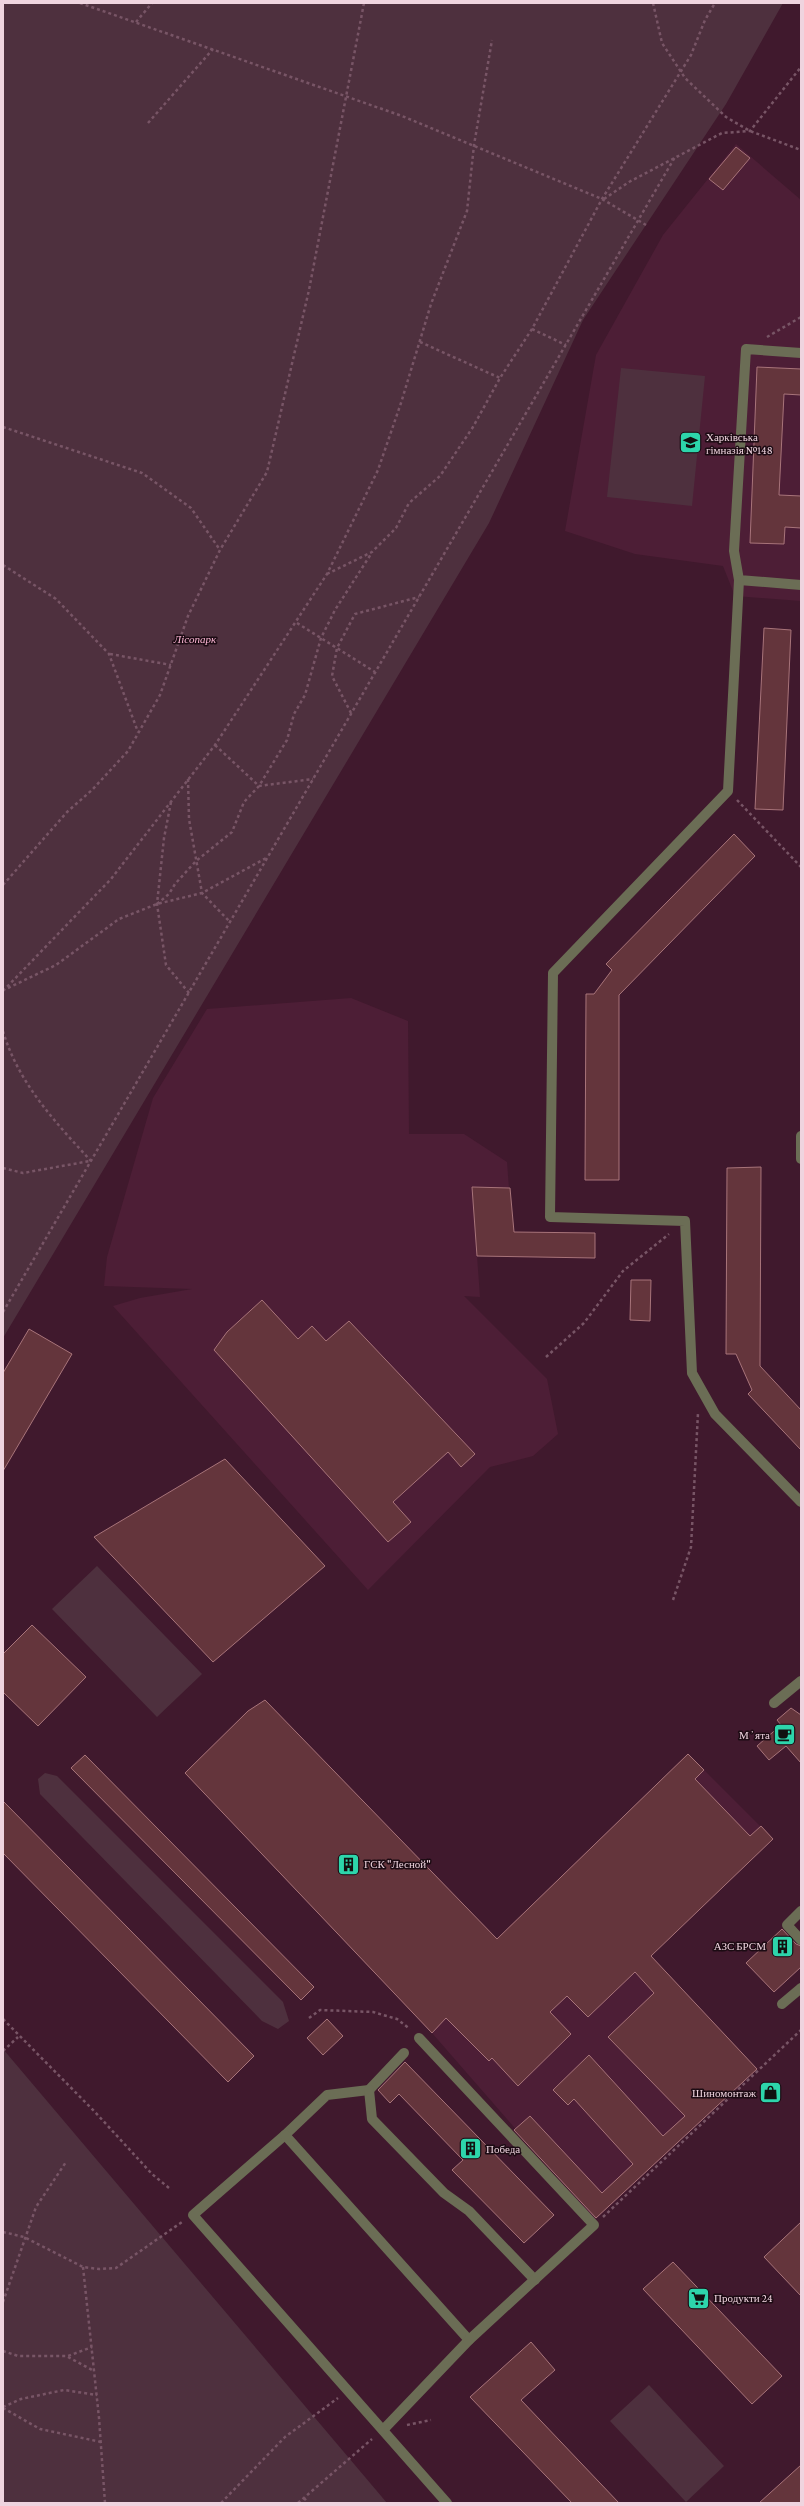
<svg xmlns="http://www.w3.org/2000/svg" width="804" height="2506" font-family="'Crimson Pro',serif">
<style>
.built{fill:#4d1e36}
.green{fill:#4e303e}
.building{fill:#64353c;stroke:#a8747a}
.lines{fill:none;stroke-linecap:round;stroke-linejoin:round}
.path{stroke:#785566;stroke-width:2.5;stroke-dasharray:3 3;stroke-linecap:butt}
.minor{stroke:#6b6d55;stroke-width:10}
.labels{text-anchor:middle;stroke-width:3;stroke-linejoin:round;paint-order:stroke}
.poi-label{font-size:11px;fill:#efd4df;stroke:#1c0b13;text-anchor:start}
.park-label{font-size:11px;font-style:italic;fill:#feb8d7;stroke:#1c0b13}
</style>
<rect width="100%" height="100%" fill="#40192d"/>
<!-- built -->
<g class="built">
<path d="M736 144 801 200V601L735 596 723 566 635 554 565 531 596 355 663 235Z"/>
<path d="M351 998 408 1021 409 1134H464L507 1162 509 1189 472 1187 480 1297 464 1296 547 1379 558 1434 533 1456 490 1467 368 1590 113 1306 140 1298 192 1289 104 1286 107 1257 153 1098 207 1009Z"/>
<path d="M265 1700 497 1939 688 1754 773 1839 650 1957 757 2069 595 2220 432 2033 185 1773 249 1710Z"/>
</g>
<!-- green -->
<g class="green">
<path d="M3 3H783L726 104 583 320 489 523 3 1338Z"/>
<path d="M621 368 705 376 692 506 607 497Z"/>
<path d="M97 1566 202 1674 157 1717 52 1609Z"/>
<path d="M45 1773 57 1776 283 2002 289 2021 278 2029 262 2021 40 1794 38 1779Z"/>
<path d="M3 2049 387 2503H3Z"/>
<path d="M649 2385 724 2466 686 2502 610 2421Z"/>
</g>
<!-- building -->
<g class="building">
<path d="M736 147 750 158 723 190 709 179Z"/>
<path d="M757 367 801 369V395L784 394 779 495 801 496V528L785 527 784 544 750 543Z"/>
<path d="M764 628 791 630 783 810 755 809Z"/>
<path d="M734 834 755 856 619 995V1180H585L586 994H594L612 970 606 964Z"/>
<path d="M761 1167 760 1366 801 1410V1450L748 1394 752 1390 736 1354H726L727 1168Z"/>
<path d="M472 1187 510 1188 514 1232 595 1233V1258L477 1256Z"/>
<path d="M631 1280H651L650 1321 630 1320Z"/>
<path d="M262 1300 298 1339 312 1326 326 1341 349 1321 475 1454 461 1467 448 1452 393 1502 411 1522 388 1542 214 1350 227 1332Z"/>
<path d="M29 1329 72 1354 3 1471V1373Z"/>
<path d="M225 1459 325 1566 213 1662 94 1537Z"/>
<path d="M32 1625 86 1677 38 1726 3 1692V1654Z"/>
<path d="M265 1700 497 1939 688 1754 704 1770 695 1779 750 1836 761 1826 773 1839 651 1956 757 2069 596 2218 514 2130 530 2116 602 2193 633 2164 574 2099 568 2105 553 2090 589 2055 663 2136 685 2116 608 2037 654 1993 635 1972 588 2017 567 1996 550 2012 571 2034 518 2086 492 2058 489 2061 446 2018 432 2033 185 1773 248 1711Z"/>
<path d="M791 1708 801 1715V1763L786 1746 769 1760 757 1746 781 1725 777 1720Z"/>
<path d="M85 1755 314 1987 301 2000 71 1768Z"/>
<path d="M3 1801 254 2056 228 2082 3 1853Z"/>
<path d="M782 1929 796 1944 801 1946V1967L774 1992 746 1963Z"/>
<path d="M327 2019 343 2036 323 2055 307 2038Z"/>
<path d="M405 2062 554 2215 524 2243 452 2170 463 2160 399 2094 390 2103 378 2090Z"/>
<path d="M801 2222V2296L764 2257Z"/>
<path d="M673 2262 782 2376 752 2404 643 2289Z"/>
<path d="M531 2342 555 2370 521 2400 619 2503H572L470 2397Z"/>
<path d="M801 2465V2503H759Z"/>
</g>
<g class="lines">
<!-- path -->
<g class="path">
<path d="M80 3 402 116 602 199 646 225"/>
<path d="M653 3 662 43 685 78 726 117 750 131 801 150"/>
<path d="M136 22 152 3"/>
<path d="M148 123 213 49"/>
<path d="M604 199 629 182 722 133 750 131 801 67"/>
<path d="M532 329 566 345"/>
<path d="M767 337 801 317"/>
<path d="M420 342 500 378"/>
<path d="M3 427 142 473 191 508 220 550"/>
<path d="M3 565 56 599 109 654 138 732"/>
<path d="M327 574 372 552 396 528 409 503 440 476 473 427 500 378 532 329 602 199 691 55 705 20 715 3"/>
<path d="M297 623 375 672"/>
<path d="M110 654 171 665"/>
<path d="M351 713 332 676 337 648 355 614 419 597"/>
<path d="M215 745 259 786 313 779"/>
<path d="M188 779 189 819 202 893 230 922"/>
<path d="M737 800 801 867"/>
<path d="M171 802 164 838 157 904 166 965 189 993"/>
<path d="M3 885 67 812 92 790 128 751 160 695 188 616 220 550 267 472 309 290 364 3"/>
<path d="M157 904 169 894 175 884 196 861 232 832 244 802 259 786 287 740 294 714 305 695 321 638 335 610 371 554"/>
<path d="M8 988 56 965 119 919 157 904 202 893 268 857"/>
<path d="M3 991 111 879 215 745 327 574 378 470 401 403 431 304 467 211 474 145 492 40"/>
<path d="M3 1031C18 1083 56 1123 91 1161"/>
<path d="M3 1168 23 1173 90 1161"/>
<path d="M3 1312 675 157"/>
<path d="M546 1357 584 1323 623 1271 669 1234"/>
<path d="M673 1600 691 1547 698 1413"/>
<path d="M309 2018 320 2010 373 2012 397 2019 410 2029"/>
<path d="M3 2019 95 2112 152 2174 169 2188"/>
<path d="M3 2051 18 2037"/>
<path d="M603 2217 801 2030"/>
<path d="M3 2232 24 2237 83 2267 99 2269 116 2268 182 2222"/>
<path d="M83 2267 99 2418 105 2503"/>
<path d="M3 2302 36 2207 66 2162"/>
<path d="M3 2351 18 2356H68L92 2347"/>
<path d="M68 2357 94 2371"/>
<path d="M3 2407 21 2399 64 2390 97 2395"/>
<path d="M3 2408 40 2429 101 2442"/>
<path d="M407 2425 431 2420"/>
<path d="M304 2498 308 2503"/>
<path d="M221 2503 285 2437 338 2398"/>
<path d="M298 2503 372 2439"/>
</g>
<!-- minor -->
<g class="minor">
<path d="M801 353 746 349 734 551 739 580 801 585"/>
<path d="M739 580 728 791 553 973 550 1217 685 1221 692 1373 715 1414 801 1502"/>
<path d="M801 1159V1136"/>
<path d="M774 1703 801 1681"/>
<path d="M801 1911 787 1925 801 1940"/>
<path d="M782 2004 801 1988"/>
<path d="M404 2053 369 2090 327 2095 285 2135 193 2215 447 2503"/>
<path d="M369 2090 372 2119 444 2193 469 2211 535 2280"/>
<path d="M285 2135 469 2340"/>
<path d="M383 2430 469 2340 594 2225 419 2038"/>
</g>
</g>
<!-- icons -->
<defs>
<symbol id="school-square" viewBox="-11 -11 22 22"><rect x="-9" y="-9" width="18" height="18" rx="4" fill="#2dd5ab" stroke="#1c0b13"/><path d="M0-5L7-2L0 1L-7-2ZM-4 1L0 2.5L4 1V4Q0 6-4 4Z" fill="#111"/></symbol>
<symbol id="cafe-square" viewBox="-11 -11 22 22"><rect x="-9" y="-9" width="18" height="18" rx="4" fill="#2dd5ab" stroke="#1c0b13"/><path d="M-5.5-4.5H6V0H3Q3 3.5 0 3.5H-2.5Q-5.5 3.5-5.5 0ZM3-3.2v2h1.7v-2ZM-6 4.5H4V6H-6Z" fill="#111"/></symbol>
<symbol id="building-square" viewBox="-11 -11 22 22"><rect x="-9" y="-9" width="18" height="18" rx="4" fill="#2dd5ab" stroke="#1c0b13"/><path d="M-4-6H4V6H1V3H-1V6H-4ZM-2.5-4.3h1.7v1.8h-1.7ZM.8-4.3h1.7v1.8H.8ZM-2.5-1h1.7V.8h-1.7ZM.8-1h1.7V.8H.8Z" fill="#111"/></symbol>
<symbol id="shop-square" viewBox="-11 -11 22 22"><rect x="-9" y="-9" width="18" height="18" rx="4" fill="#2dd5ab" stroke="#1c0b13"/><path d="M-5-2.5h2.3a2.7 3.5 0 0 1 5.4 0H5L5.5 6h-11ZM-1.5-2.5h3a1.5 2.3 0 0 0-3 0Z" fill="#111"/></symbol>
<symbol id="supermarket-square" viewBox="-11 -11 22 22"><rect x="-9" y="-9" width="18" height="18" rx="4" fill="#2dd5ab" stroke="#1c0b13"/><path d="M-6-5.5h2.5l.6 2H6L4.5 2H-2.5L-4.4-4H-6ZM-1.5 3.2a1.3 1.3 0 1 0 .1 0ZM3 3.2a1.3 1.3 0 1 0 .1 0Z" fill="#111"/></symbol>
</defs>
<g fill-rule="evenodd">
<use href="#school-square" x="678" y="430" width="25" height="25"/>
<use href="#cafe-square" x="772" y="1722" width="25" height="25"/>
<use href="#building-square" x="336" y="1852" width="25" height="25"/>
<use href="#building-square" x="770" y="1934" width="25" height="25"/>
<use href="#shop-square" x="758" y="2080" width="25" height="25"/>
<use href="#building-square" x="458" y="2136" width="25" height="25"/>
<use href="#supermarket-square" x="686" y="2286" width="25" height="25"/>
</g>
<g class="labels">
<!-- poi labels -->
<g class="poi-label">
<text x="706" y="441">Харківська<tspan x="706" dy="13">гімназія №148</tspan></text>
<text x="770" y="1739" text-anchor="end">Мʼята</text>
<text x="364" y="1868">ГСК "Лесной"</text>
<text x="766" y="1950" text-anchor="end">АЗС БРСМ</text>
<text x="756" y="2097" text-anchor="end">Шиномонтаж</text>
<text x="486" y="2153">Победа</text>
<text x="714" y="2302">Продукти 24</text>
</g>
<!-- park labels -->
<g class="park-label">
<text x="195" y="643">Лісопарк</text>
</g>
</g>
<!-- border -->
<rect width="804" height="2506" fill="none" stroke="#efd4df" stroke-width="8"/>
</svg>
